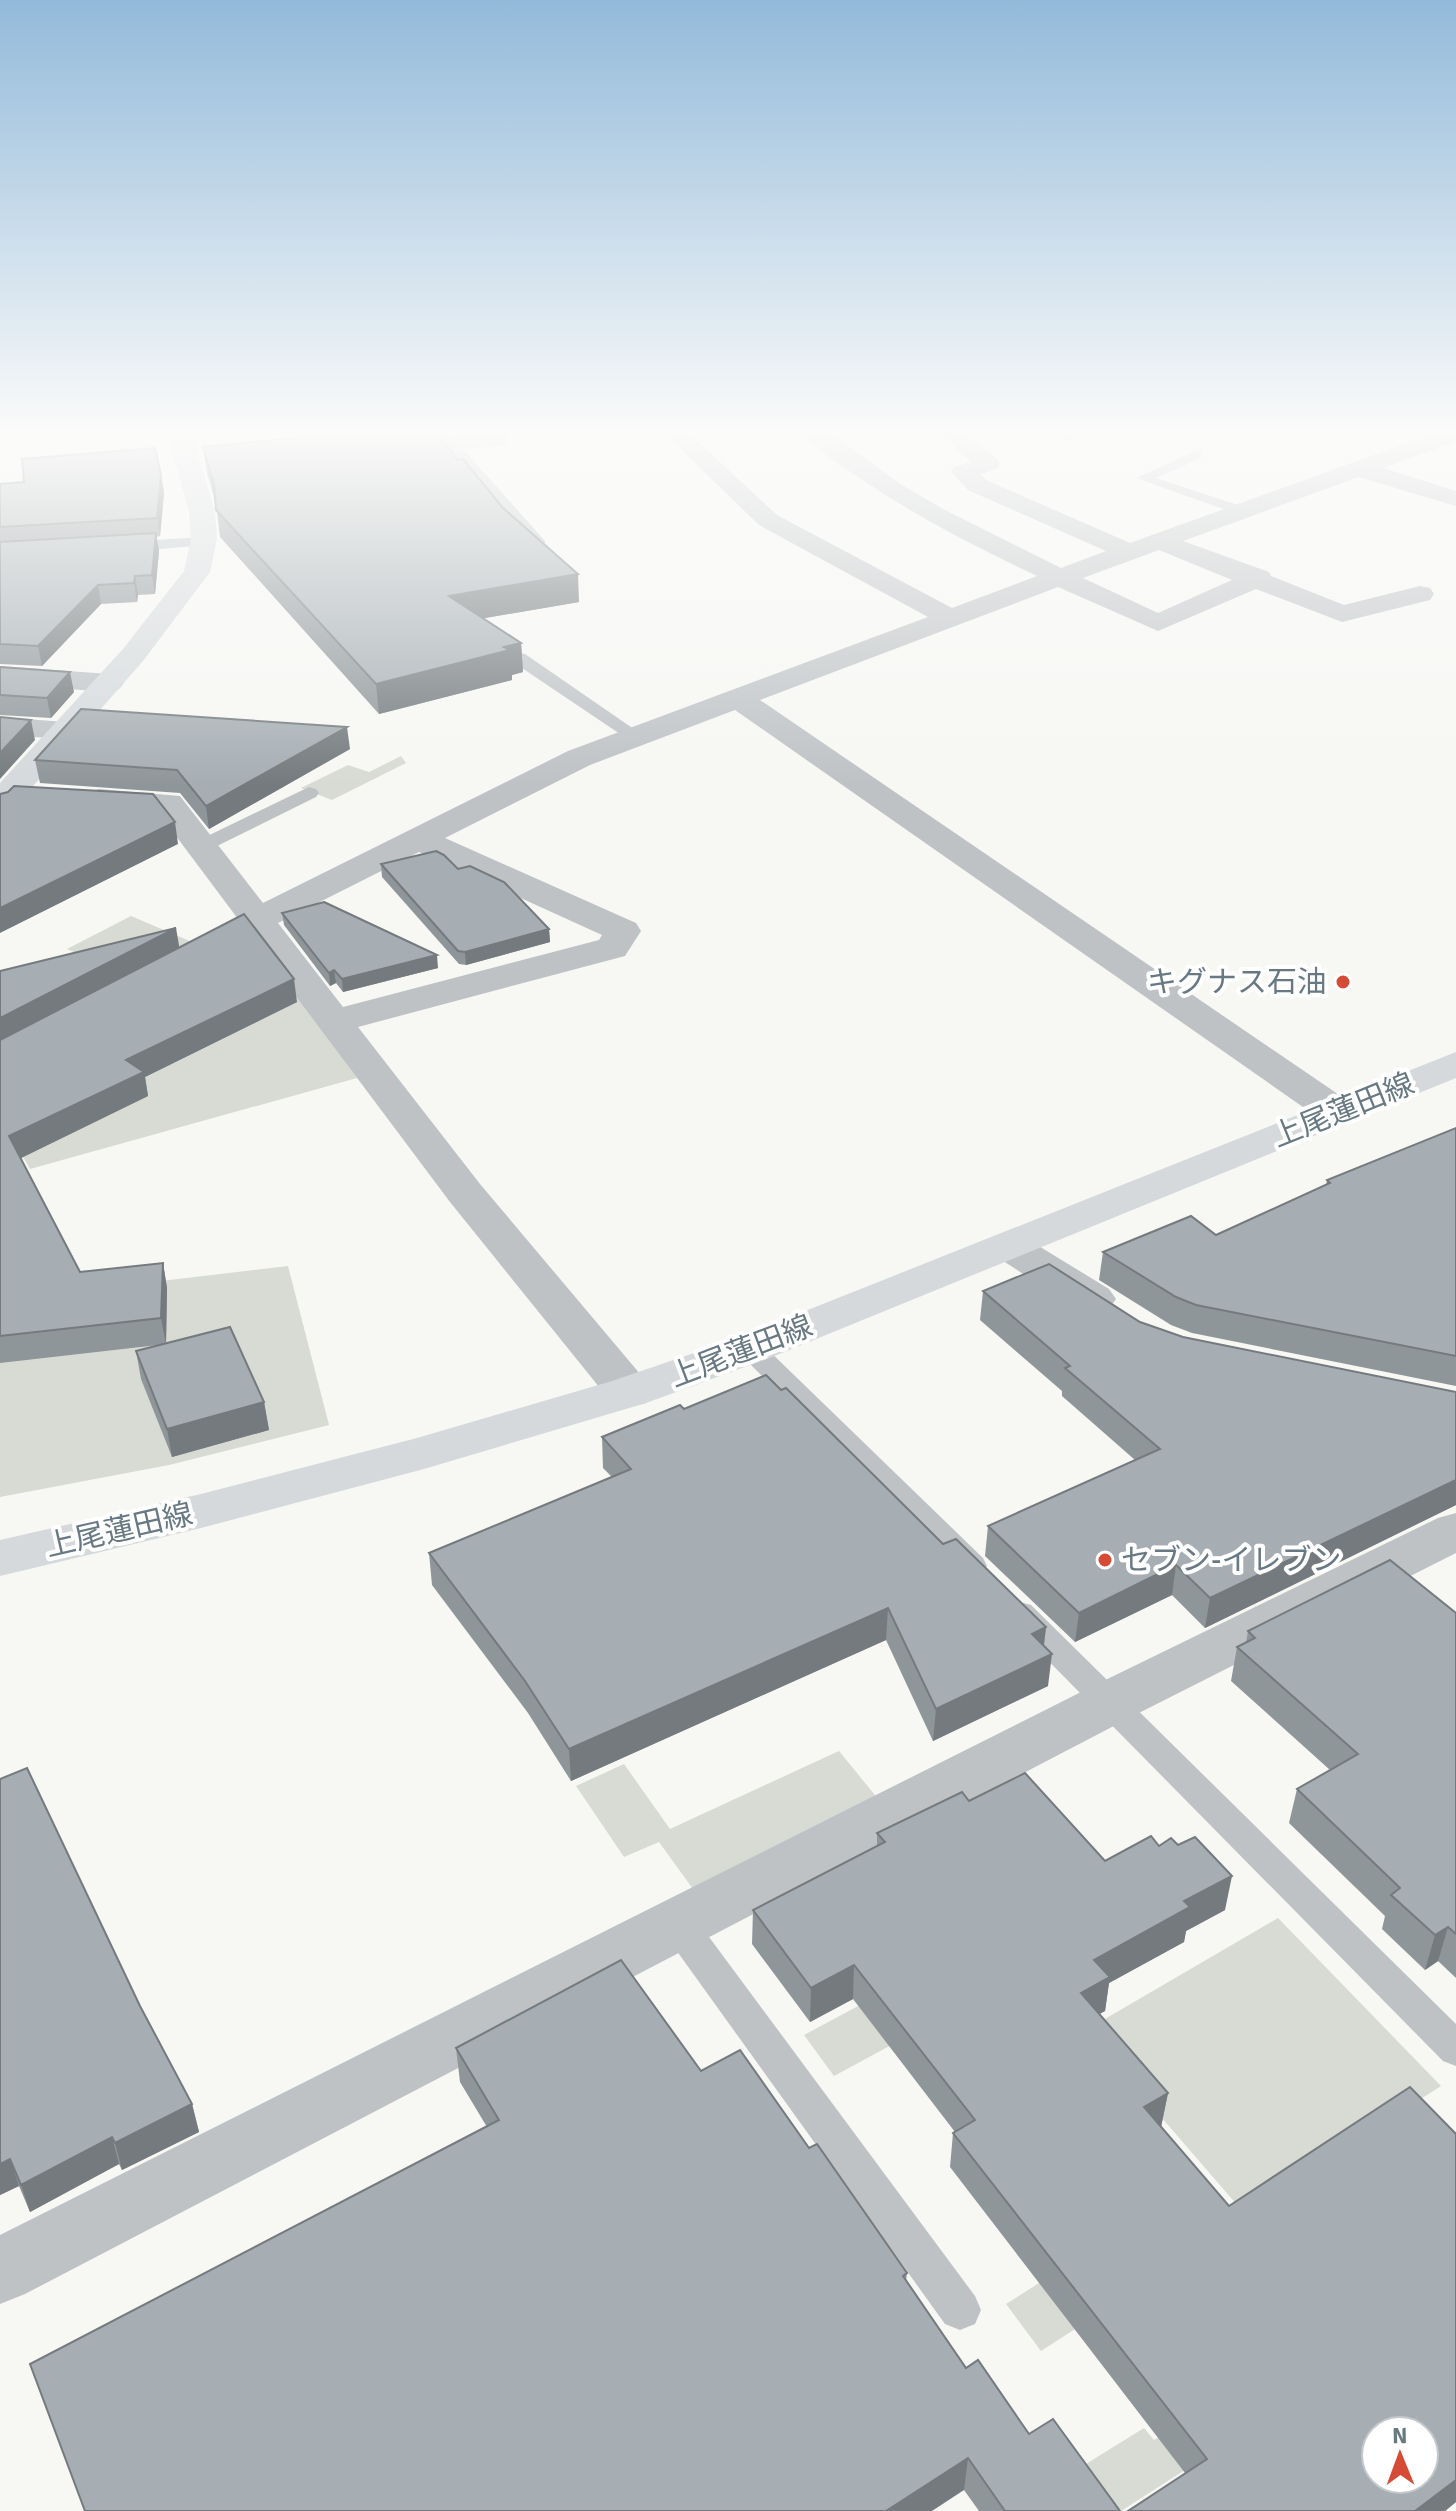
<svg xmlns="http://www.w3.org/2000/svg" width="1456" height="2511" font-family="Signika,'Noto Sans JP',sans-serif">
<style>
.green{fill:#d7dbd4}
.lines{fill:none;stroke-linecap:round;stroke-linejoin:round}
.lane{fill:#bec2c5;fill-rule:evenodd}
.street{fill:#bec2c5;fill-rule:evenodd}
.secondary{fill:#d5d9dc;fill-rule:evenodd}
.wall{fill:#8f969a}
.shaded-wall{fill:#747a7d}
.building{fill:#a6aeb3;stroke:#747a7d;stroke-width:2;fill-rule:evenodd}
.poi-dot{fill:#d54b36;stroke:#fff;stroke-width:3}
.labels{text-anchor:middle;stroke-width:8;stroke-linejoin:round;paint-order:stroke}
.poi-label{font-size:30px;fill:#687983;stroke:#fff;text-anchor:end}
.street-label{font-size:30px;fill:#687983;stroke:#fff}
</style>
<rect width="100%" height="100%" fill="#f7f7f4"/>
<!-- green -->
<g class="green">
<path d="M401 756 406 763 332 800 301 788 348 765 369 772Z"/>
<path d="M131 916 192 942 129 976 67 949Z"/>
<path d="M258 938 357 1078 30 1169 1 1118Z"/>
<path d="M288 1266 329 1425 169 1465 0 1497V1300Z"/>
<path d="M839 1751 879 1800 693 1889 659 1842 624 1857 576 1786 624 1764 670 1829Z"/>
<path d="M1278 1918 1441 2086 1244 2213 1086 2030Z"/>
<path d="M961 1951 993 1990 834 2076 804 2035Z"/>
<path d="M1187 2189 1241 2222 1041 2351 1006 2304Z"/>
<path d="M1352 2363 1121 2511H1112L1081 2467 1144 2428 1154 2440 1249 2380Z"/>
</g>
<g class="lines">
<!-- lane -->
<g class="lane">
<path d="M1058 434H1086L1068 441Z"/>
<path d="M451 440 456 441 545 541V547H535L446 447 444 444Z"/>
<path d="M1196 451 1201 452V458L1156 478 1247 508V514H1237L1136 478Z"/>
<path d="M203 537 208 539V545L123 552 115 547 123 542Z"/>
<path d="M519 653 525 654 644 736 635 741 629 740 513 662 510 658 513 654Z"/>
<path d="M309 787 316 789 319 793 316 797 209 850H195L192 846 195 842Z"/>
<path d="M751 1340 761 1343 983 1558 987 1566 983 1574 972 1577 961 1574 741 1355 737 1349 741 1343Z"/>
<path d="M1020 1602 1031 1605 1456 2024V2066L1443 2061 1009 1621 1004 1613 1009 1605Z"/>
<path d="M679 1910 692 1914 975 2296 981 2310 975 2324 960 2330 945 2324 666 1936 661 1925 666 1914Z"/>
</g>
<!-- street -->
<g class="street">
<path d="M412 434H435L438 438 506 434 509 439 505 444 497 446 431 453 423 451Z"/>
<path d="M665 434H690L777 515 952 608 1037 576C975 547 914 515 858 477 840 465 817 451 805 434H831L902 485 945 510 1061 568 1106 551 968 490 951 472 954 467 971 462 941 434H967L997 459 1000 464 997 469 980 474 986 480 1130 543 1432 434H1453L1456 438 1452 443 1383 468 1456 491V506L1359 477 1183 541 1269 572 1271 576 1344 605 1420 586 1430 588 1434 594 1430 600 1342 622 1256 589 1158 631 1058 587 760 700 1351 1103 1357 1112 1351 1121 1337 1124 1323 1121 735 710 590 765 445 838 636 923 641 931 625 956 358 1027 480 1184 646 1381 653 1392 646 1403 629 1407 612 1403 450 1202 158 812 88 806 83 799 88 792 99 789 180 796 263 903 568 751 928 617 759 525ZM1159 550 1232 580 1158 613 1083 578ZM419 852 602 935 599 940 343 1007 278 923Z"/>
<path d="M0 666 109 674 119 677 124 683 119 689 109 692 0 684Z"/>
<path d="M0 717 78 723 82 730 78 737 67 739 0 735Z"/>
<path d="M1009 1233 1024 1237 1109 1289 1116 1299 1109 1309 1093 1313 1077 1309 994 1255 987 1246 994 1237Z"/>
<path d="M1456 1513V1553L1131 1717 25 2294 0 2304V2235L1091 1687 1438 1518Z"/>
</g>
<!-- secondary -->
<g class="secondary">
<path d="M168 434H192L215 512 217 539 210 572 143 661 12 810 0 813V783L123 649 184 571 191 539 189 512Z"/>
<path d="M1456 1052V1078L767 1359 646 1403 424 1469 201 1528 0 1576V1540L201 1494 417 1438 612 1381 735 1339Z"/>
</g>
</g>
<!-- wall -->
<g class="wall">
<path d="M203 447 579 602 484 618 521 643 523 672 512 675V680L379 714 220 537 216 504 207 473Z"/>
<path d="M161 475 164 493 160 536 156 537 159 551 155 594 138 595 137 602 101 604 42 666 0 664V484Z"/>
<path d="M0 667 74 692 51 718 0 715Z"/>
<path d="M350 749 209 829 180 793 40 783 35 760Z"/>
<path d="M381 864 458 869 549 929 550 942 466 965 459 964 382 877Z"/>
<path d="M282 913 438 968 343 992 336 983 330 986 284 925Z"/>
<path d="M180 947 297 1002 145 1077 148 1096 21 1158 80 1272 163 1263 167 1288 166 1343 264 1402 269 1430 172 1457 141 1379 136 1351 158 1345 0 1363V971Z"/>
<path d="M1456 1128V1386L1192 1333 1171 1325 1099 1280 1103 1252 1216 1235 1326 1185 1327 1180Z"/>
<path d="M983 1291 1140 1322 1183 1337 1456 1392V1505L1205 1628 1172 1595 1075 1642 985 1556 988 1526 1135 1460 1062 1396V1391L980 1320Z"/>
<path d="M684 1409 943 1544 1046 1627 1044 1646 1048 1686 933 1741 886 1640 571 1781 528 1713 432 1585 429 1553 612 1477 603 1468 602 1437Z"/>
<path d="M1456 1613V1978L1438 1961 1425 1970 1382 1929 1385 1916 1289 1823 1297 1789 1330 1770 1231 1681 1237 1647 1246 1643 1248 1631Z"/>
<path d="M0 1779 140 2006 192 2104 199 2132 122 2170 119 2164 30 2212 19 2186 0 2195Z"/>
<path d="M969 1801 1105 1861 1159 1846 1225 1910 1186 1931 1184 1942 1109 1983 1105 2011 1099 2014 1168 2093 1161 2127 1229 2206 1456 2134V2502L1445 2511 1185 2473 950 2167 953 2133 955 2132 853 1999 810 2022 752 1944 753 1910 877 1847V1833Z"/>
<path d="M456 2048 701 2071 809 2148 907 2273 906 2281 966 2368 1029 2434 1120 2511H979L964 2490 487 2127 460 2082Z"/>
</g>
<!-- shaded-wall -->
<g class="shaded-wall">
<path d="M161 475 164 493 160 536 157 518Z"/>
<path d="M156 533 159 551 155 594 152 575Z"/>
<path d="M578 574 579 602 451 624 449 596Z"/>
<path d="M135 576 138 595 137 602 134 583Z"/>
<path d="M98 585 101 604 42 666 38 646Z"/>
<path d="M521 643 523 672 512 675V680L379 714 376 684Z"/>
<path d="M70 672 74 692 51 718 47 698Z"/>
<path d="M31 720 35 740 0 779V753Z"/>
<path d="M347 727 350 749 209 829 206 806Z"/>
<path d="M175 822 178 844 0 933V908Z"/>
<path d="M176 928 180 951 0 1045V1018Z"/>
<path d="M549 929 550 942 466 965 465 952Z"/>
<path d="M437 955 438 968 343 992 342 979Z"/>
<path d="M334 970 336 983 330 986 329 973Z"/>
<path d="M294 979 297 1002 145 1077 148 1096 15 1161 9 1136 126 1060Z"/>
<path d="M163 1263 167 1288 166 1344 161 1318Z"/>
<path d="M264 1402 269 1430 172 1457 167 1429Z"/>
<path d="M1456 1480V1505L1205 1628 1210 1598Z"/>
<path d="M1176 1565 1172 1595 1075 1642 1079 1613Z"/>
<path d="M888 1608 886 1640 571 1781 569 1749Z"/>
<path d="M1046 1627 1042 1659 1052 1654 1048 1686 933 1741 936 1709 1032 1634Z"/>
<path d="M1232 1876 1225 1910 1186 1931 1184 1942 1109 1983 1105 2011 1076 2027 1081 1993 1094 1960 1184 1901Z"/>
<path d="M1448 1927 1438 1961 1425 1970 1435 1935Z"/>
<path d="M854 1965 853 1999 810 2022 811 1988Z"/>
<path d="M1168 2093 1161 2127 1144 2107Z"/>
<path d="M192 2104 199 2132 122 2170 115 2143Z"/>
<path d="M112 2137 119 2164 30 2212 21 2185Z"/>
<path d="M10 2159 19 2186 0 2195V2164Z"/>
<path d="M968 2458 964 2490 932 2511H886Z"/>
<path d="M1456 2480V2502L1445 2511H1415Z"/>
</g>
<!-- building -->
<g class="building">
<path d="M337 434H437L458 460 463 459 503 508 578 574 449 596 521 643 504 647 510 650 376 684 216 510 214 485 203 447Z"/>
<path d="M155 448 161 475 157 518 0 527V484L24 482 22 459Z"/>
<path d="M156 533 152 575 135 576 134 583 98 585 38 646 0 644V542Z"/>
<path d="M0 667 70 672 47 698 0 695Z"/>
<path d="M81 709 347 727 206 806 177 770 35 760Z"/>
<path d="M0 717 31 720 0 753Z"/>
<path d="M14 786 153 794 175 822 0 908V794L8 792Z"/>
<path d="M436 851 444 855 458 869 470 866 504 882 549 929 465 952 458 951 381 864Z"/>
<path d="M324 902 437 955 342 979 334 970 329 973 282 913Z"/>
<path d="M244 914 294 979 126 1060 144 1072 9 1136 80 1272 163 1263 161 1318 0 1336V1040Z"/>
<path d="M176 928 0 1018V971Z"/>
<path d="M1456 1128V1356L1196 1305 1176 1297 1103 1252 1191 1216 1216 1235 1330 1183 1327 1180Z"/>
<path d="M1049 1264 1140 1322 1183 1337 1456 1392V1480L1210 1598 1176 1565 1079 1613 988 1526 1160 1449 1065 1368 1070 1366 983 1291Z"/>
<path d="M230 1327 264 1402 167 1429 136 1351Z"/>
<path d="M766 1375 781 1390 786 1388 943 1544 956 1539 1046 1627 1032 1634 1052 1654 936 1709 888 1608 569 1749 525 1681 429 1553 631 1469 602 1437 680 1405 684 1409Z"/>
<path d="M1390 1560 1456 1613V1934L1448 1927 1435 1935 1391 1895 1400 1888 1297 1789 1358 1754 1237 1647 1255 1638 1248 1631Z"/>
<path d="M27 1768 140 2006 192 2104 115 2143 112 2137 21 2185 10 2159 0 2164V1779Z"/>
<path d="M1025 1773 1105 1861 1151 1836 1159 1846 1171 1838 1178 1845 1195 1837 1232 1876 1184 1901 1190 1907 1094 1960 1110 1977 1081 1993 1168 2093 1144 2107 1229 2206 1410 2087 1456 2134V2480L1415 2511H1128L1207 2459 953 2133 975 2120 854 1965 811 1988 753 1910 885 1842 877 1833 962 1792 969 1801ZM1376 2431H1424V2479H1376Z"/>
<path d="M621 1960 701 2071 740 2050 809 2148 817 2144 907 2273 903 2276 966 2368 978 2360 1029 2434 1053 2419 1120 2511H1005L968 2458 886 2511H85L30 2364 499 2120 456 2048Z"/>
</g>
<!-- sky -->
<linearGradient id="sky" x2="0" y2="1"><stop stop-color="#93bada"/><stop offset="0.55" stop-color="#fbfbfa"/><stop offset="1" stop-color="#fbfbfa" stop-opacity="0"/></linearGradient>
<rect width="1456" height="786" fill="url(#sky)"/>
<!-- markers -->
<g class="poi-dot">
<circle cx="1343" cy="982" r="8"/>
<circle cx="1105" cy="1560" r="8"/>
</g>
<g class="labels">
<!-- poi labels -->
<g class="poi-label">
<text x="1327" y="992">キグナス石油</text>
<text x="1121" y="1570" text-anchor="start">セブン-イレブン</text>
</g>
<!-- street labels -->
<g class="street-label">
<text transform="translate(1343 1110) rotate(-22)" y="10">上尾蓮田線</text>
<text transform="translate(741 1351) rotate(-21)" y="10">上尾蓮田線</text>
<text transform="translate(119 1530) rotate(-13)" y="10">上尾蓮田線</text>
</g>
</g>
<!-- north arrow -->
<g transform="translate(1400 2455) rotate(359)"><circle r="38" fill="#ffffff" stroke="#c3c9cd" stroke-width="2"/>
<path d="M0-6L14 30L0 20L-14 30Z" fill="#d54b36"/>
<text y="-12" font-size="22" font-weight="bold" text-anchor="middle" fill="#687983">N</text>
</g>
</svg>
